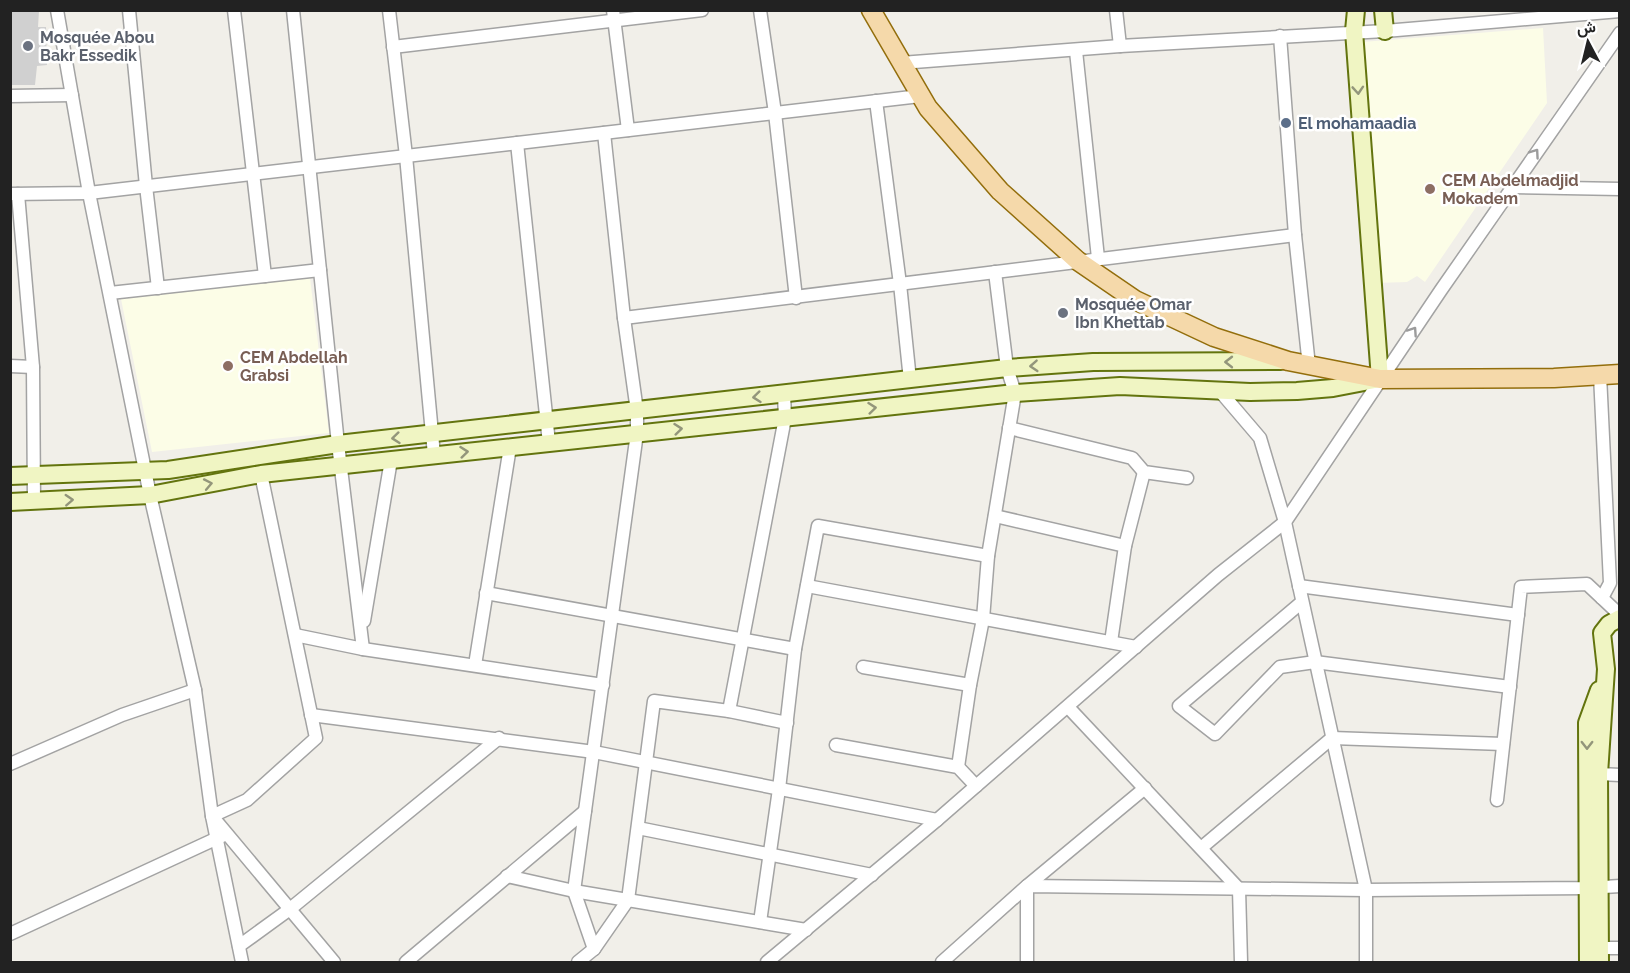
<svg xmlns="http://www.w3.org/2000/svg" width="1630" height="973" font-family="Raleway,Vazirmatn,sans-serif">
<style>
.education{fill:#fcfde7}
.religious{fill:#d0d0d0}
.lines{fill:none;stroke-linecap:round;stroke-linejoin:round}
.street-casing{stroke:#a3a3a3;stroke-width:15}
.secondary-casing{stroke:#63740e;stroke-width:20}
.primary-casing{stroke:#936e0c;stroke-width:21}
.street{stroke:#fff;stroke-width:12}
.secondary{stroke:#f0f5c3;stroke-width:16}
.primary{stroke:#f5d9aa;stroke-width:18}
.oneway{stroke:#93967b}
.oneway2{stroke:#9c9c9c}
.worship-dot{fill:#6b7280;stroke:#fff;stroke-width:2}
.service-dot{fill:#5c6f8a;stroke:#fff;stroke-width:2}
.education-dot{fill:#8d6e63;stroke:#fff;stroke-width:2}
.labels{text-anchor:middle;stroke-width:5;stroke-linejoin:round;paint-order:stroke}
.worship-label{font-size:16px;font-weight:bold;fill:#5b616d;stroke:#fff;text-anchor:start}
.service-label{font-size:16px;font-weight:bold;fill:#4e5e75;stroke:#fff;text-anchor:start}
.education-label{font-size:16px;font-weight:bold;fill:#785e54;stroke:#fff;text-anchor:start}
</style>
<rect width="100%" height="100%" fill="#f1efe9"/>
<!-- education -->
<g class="education">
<path d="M1543 28 1547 103 1425 282 1417 276 1407 282 1376 283 1362 42Z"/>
<path d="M310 278 329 433 152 452 121 299Z"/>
</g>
<!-- religious -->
<path class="religious" d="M39 11 38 27H46L47 65 37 66 35 85H11V12Z"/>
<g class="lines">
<defs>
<g id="street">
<path d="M57 10 89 193 150 495 195 690 212 816 242 962"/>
<path d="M129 10 146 186 158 288"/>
<path d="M234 10 265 276"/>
<path d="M293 10 338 444 363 649"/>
<path d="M389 10 406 156 434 455"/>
<path d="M613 10 628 130"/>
<path d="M760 10 775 113 796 298"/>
<path d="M1116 10 1120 46"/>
<path d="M1280 36 1295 235 1309 366"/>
<path d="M393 47 702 10"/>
<path d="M1076 51 1098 258"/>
<path d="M901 63 1120 46 1385 31 1620 11"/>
<path d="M10 96 72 95"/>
<path d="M876 101 900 284 910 380"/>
<path d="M517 143 549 443"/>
<path d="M1511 187 1620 189"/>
<path d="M10 194 89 193 920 96"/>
<path d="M18 194 33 367 34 502"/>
<path d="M110 293 320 270"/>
<path d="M624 318 1295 235"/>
<path d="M10 366 33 367"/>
<path d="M1600 375 1610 583 1602 598"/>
<path d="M1219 390 1260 438 1285 522 1366 890V962"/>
<path d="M1009 428 1132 458 1144 472 1187 478"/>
<path d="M261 474 316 738 247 800 212 816 334 962"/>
<path d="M995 516 1125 546"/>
<path d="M807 586 1136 647"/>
<path d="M1299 586 1518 615"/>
<path d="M486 593 795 649"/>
<path d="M1302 602 1179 706 1215 734 1280 667 1315 662 1510 687"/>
<path d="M364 621 391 460"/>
<path d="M295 635 363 649 603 685"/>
<path d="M1111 642 1125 546 1144 472"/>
<path d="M475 665 510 447"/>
<path d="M863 667 970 685"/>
<path d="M1068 707 1239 889 1241 962"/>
<path d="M729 711 785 418 784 394"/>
<path d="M311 715 594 752 937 820"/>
<path d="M836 745 958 767 976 786"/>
<path d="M10 764 122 715 195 690"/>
<path d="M958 767 970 685 983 619 988 556 1015 393 1007 368 995 272"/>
<path d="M1599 774 1620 775"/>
<path d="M1497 800 1521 587 1587 584 1620 615"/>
<path d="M638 828 872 875"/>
<path d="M1201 848 1332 738 1503 744"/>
<path d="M507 876 574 891 806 930"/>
<path d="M760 922 779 789 795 649 818 526 988 556"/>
<path d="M10 934 224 835"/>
<path d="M239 946 290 909 499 738"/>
<path d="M1594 948H1620"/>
<path d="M594 949 574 891 637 433V411L624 318 604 133"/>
<path d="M406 962 585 811"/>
<path d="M578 962 594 949 628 900 654 701 729 711 787 723"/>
<path d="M767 962 937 820 1218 575 1285 522 1441 290 1620 33"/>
<path d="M942 962 1027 886 1366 890 1588 888 1620 886"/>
<path d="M1027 962V886L1145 788"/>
</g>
<g id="secondary">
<path d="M1383 10 1385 31"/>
<path d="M10 476 168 470 338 444 1007 368 1093 362 1281 361"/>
<path d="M10 502 150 495 261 474 1015 393 1120 386 1250 392 1297 391 1333 388 1380 379 1354 31 1356 10"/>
<path d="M1588 962 1587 723 1599 690"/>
<path d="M1600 962 1599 774 1606 669 1602 633 1609 624 1620 618"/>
</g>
<path id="primary" d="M871 10 928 108 1000 191 1078 261 1135 300 1214 337 1288 361 1380 379 1554 378 1620 374"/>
</defs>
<!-- street casing -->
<use href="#street" class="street-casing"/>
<!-- secondary casing -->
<use href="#secondary" class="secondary-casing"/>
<!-- primary casing -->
<use href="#primary" class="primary-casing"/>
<!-- street -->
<use href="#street" class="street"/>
<!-- secondary -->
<use href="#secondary" class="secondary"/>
<!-- primary -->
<use href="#primary" class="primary"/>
</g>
<!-- one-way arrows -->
<defs><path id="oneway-chevron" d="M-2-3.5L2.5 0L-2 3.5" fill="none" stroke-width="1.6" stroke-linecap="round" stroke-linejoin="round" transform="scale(1.5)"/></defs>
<g class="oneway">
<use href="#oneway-chevron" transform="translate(1358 90) rotate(86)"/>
<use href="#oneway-chevron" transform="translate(1229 362) rotate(180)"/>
<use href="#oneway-chevron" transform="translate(1034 366) rotate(176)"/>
<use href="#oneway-chevron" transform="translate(757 397) rotate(174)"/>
<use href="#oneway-chevron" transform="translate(872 408) rotate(-6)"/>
<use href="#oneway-chevron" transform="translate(678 429) rotate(-6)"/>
<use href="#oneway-chevron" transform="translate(396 438) rotate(174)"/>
<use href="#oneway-chevron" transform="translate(464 452) rotate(-6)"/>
<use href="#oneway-chevron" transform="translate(208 484) rotate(-11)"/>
<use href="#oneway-chevron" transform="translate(69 500) rotate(-3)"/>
<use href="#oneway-chevron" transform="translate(1587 745) rotate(90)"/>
</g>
<g class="oneway2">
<use href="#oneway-chevron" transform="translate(1535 153) rotate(-55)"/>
<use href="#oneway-chevron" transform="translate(1413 331) rotate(-56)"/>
</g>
<!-- markers -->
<g class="worship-dot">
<circle cx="28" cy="46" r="6"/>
<circle cx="1063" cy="313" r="6"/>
</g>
<circle class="service-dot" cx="1286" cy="123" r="6"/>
<g class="education-dot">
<circle cx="1430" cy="189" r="6"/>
<circle cx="228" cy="366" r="6"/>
</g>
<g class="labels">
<!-- worship labels -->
<g class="worship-label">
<text x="40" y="43">Mosquée Abou<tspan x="40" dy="18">Bakr Essedik</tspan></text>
<text x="1075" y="310">Mosquée Omar<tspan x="1075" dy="18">Ibn Khettab</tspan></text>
</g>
<!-- service labels -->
<g class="service-label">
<text x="1298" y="129">El mohamaadia</text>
</g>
<!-- education labels -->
<g class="education-label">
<text x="1442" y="186">CEM Abdelmadjid<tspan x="1442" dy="18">Mokadem</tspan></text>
<text x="240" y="363">CEM Abdellah<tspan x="240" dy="18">Grabsi</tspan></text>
</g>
</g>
<!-- border -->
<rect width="1630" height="973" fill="none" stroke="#222222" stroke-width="24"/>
<!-- north arrow -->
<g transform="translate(1588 42) rotate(353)" stroke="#ffffff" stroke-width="4.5" paint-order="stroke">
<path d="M0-4.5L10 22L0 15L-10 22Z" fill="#222222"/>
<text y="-9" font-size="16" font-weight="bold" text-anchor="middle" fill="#222222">ش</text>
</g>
</svg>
